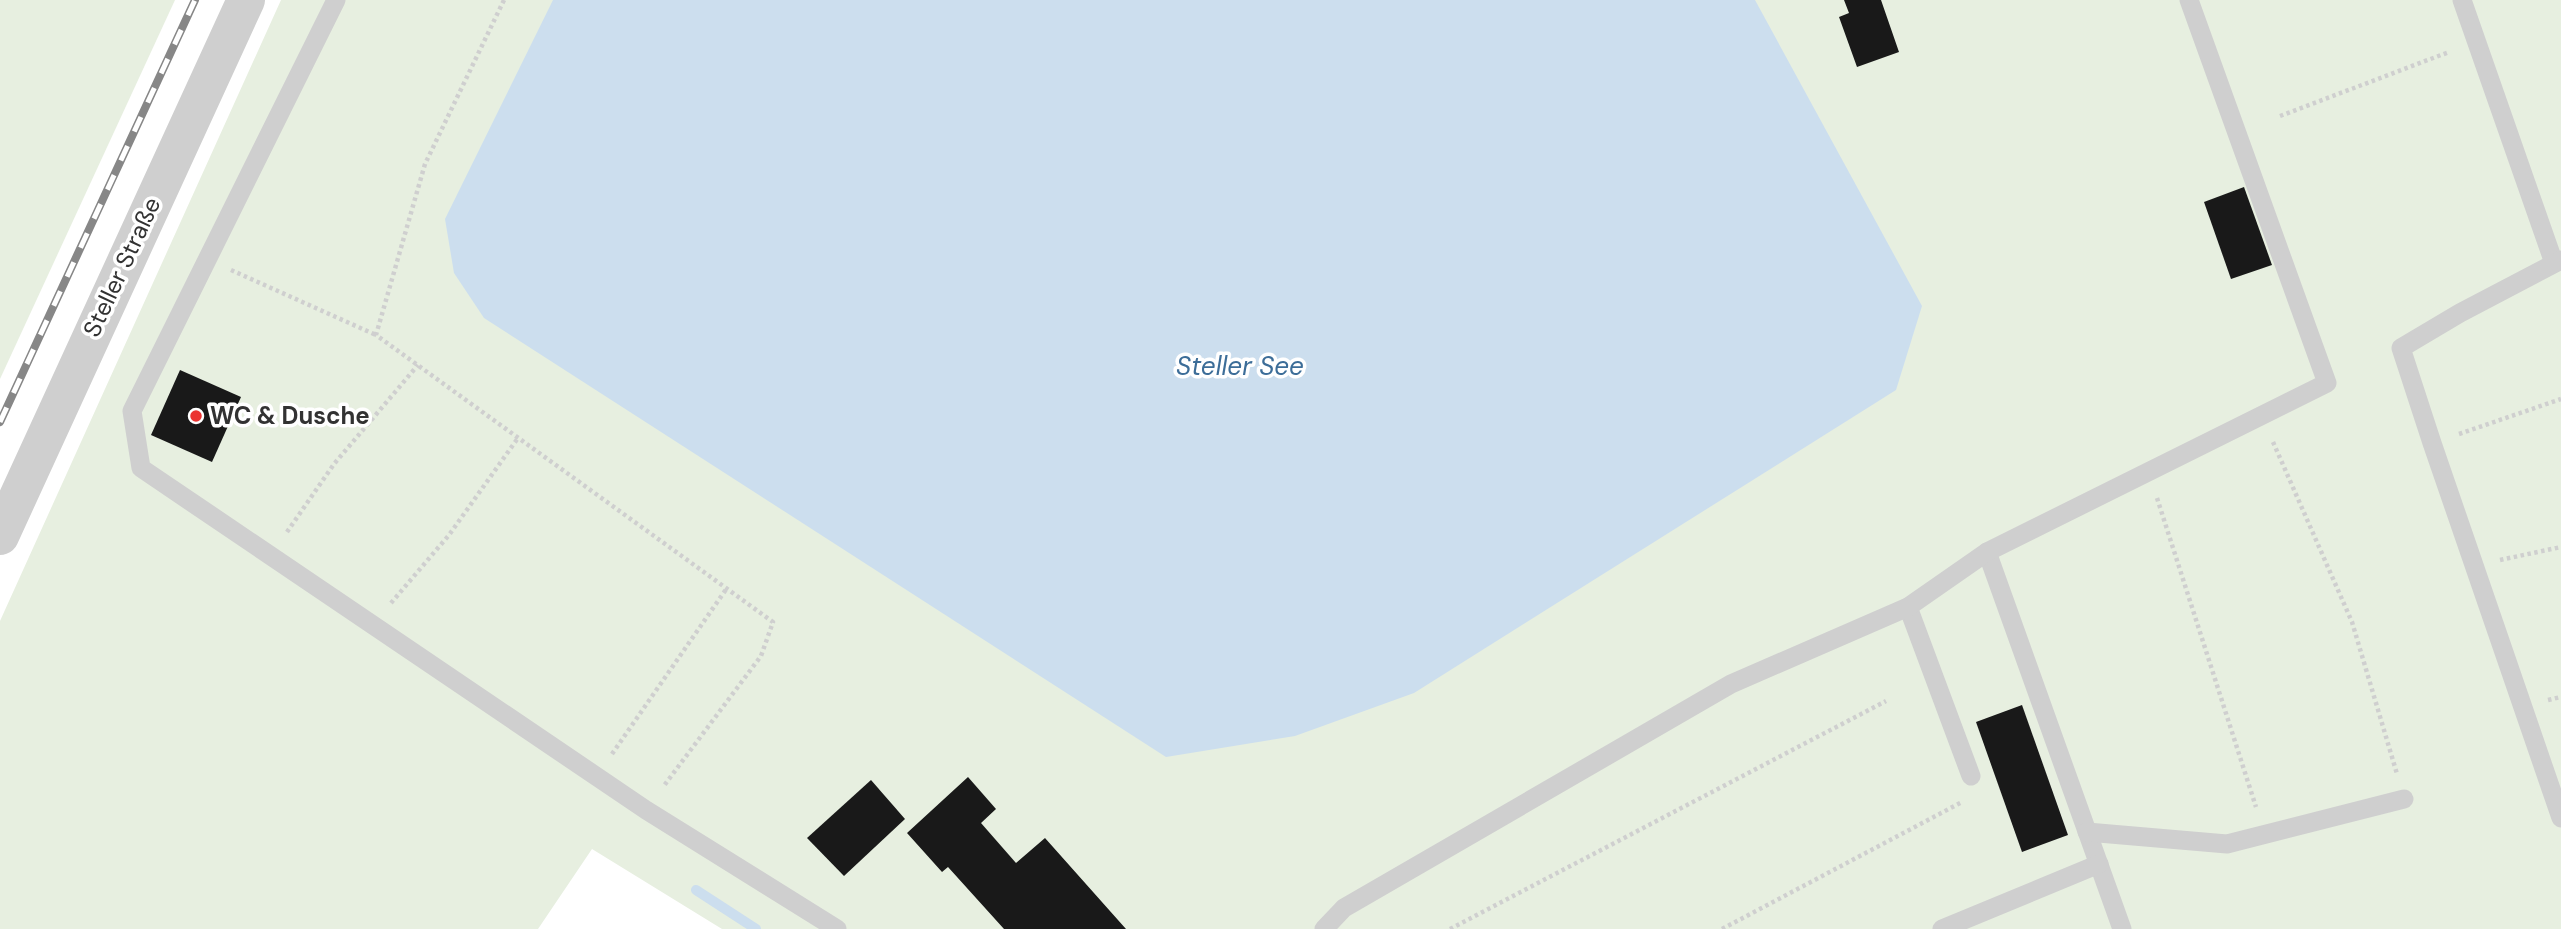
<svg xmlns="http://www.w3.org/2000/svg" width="2561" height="929" font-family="'DM Sans',sans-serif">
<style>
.green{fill:#e7efe0}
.water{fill:#ccdeee}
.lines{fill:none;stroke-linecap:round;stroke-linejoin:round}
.stream{stroke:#ccdeee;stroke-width:10}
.building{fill:#191919}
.path{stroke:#cfcfcf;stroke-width:4.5;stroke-dasharray:3.5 3.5;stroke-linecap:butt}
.service{stroke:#cfcfcf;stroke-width:19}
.minor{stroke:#cfcfcf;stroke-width:38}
.rail-casing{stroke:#878787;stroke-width:8}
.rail{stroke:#fff;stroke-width:5;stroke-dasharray:16;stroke-linecap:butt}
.poi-dot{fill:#eb3331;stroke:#fff;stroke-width:2.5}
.labels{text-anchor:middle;stroke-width:7;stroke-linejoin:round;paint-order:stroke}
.street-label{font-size:24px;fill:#323232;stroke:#fff}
.poi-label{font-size:24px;font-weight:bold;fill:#323232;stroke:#fff;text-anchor:start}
.water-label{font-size:26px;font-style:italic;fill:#3c6d98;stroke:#fff}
</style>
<rect width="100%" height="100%" fill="#fff"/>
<!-- green -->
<g class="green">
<path d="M0 0H175L0 379Z"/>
<path d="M281 0H2561V929H722L592 849 538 929H0V621Z"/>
</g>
<!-- water -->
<path class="water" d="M553 0H1755L1922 306 1896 390 1414 693 1295 736 1166 757 484 318 454 273 445 219Z"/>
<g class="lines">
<!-- stream -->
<path class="stream" d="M696 890 756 929"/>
</g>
<!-- building -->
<g class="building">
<path d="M1844 0H1881L1899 52 1857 67 1839 17 1849 13Z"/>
<path d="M2244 187 2272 265 2231 279 2204 202Z"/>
<path d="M180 370 241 397 212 462 151 435Z"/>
<path d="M2022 705 2068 835 2022 852 1976 722Z"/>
<path d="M968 777 996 809 981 823 1016 863 1045 838 1126 929H1004L948 867 942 872 907 833Z"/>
<path d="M871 780 905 819 844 876 807 838Z"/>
</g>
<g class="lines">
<!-- path -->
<g class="path">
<path d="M504 0 425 164 376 335 773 622 761 656 663 787"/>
<path d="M2280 116 2449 52"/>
<path d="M231 270 376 335"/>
<path d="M2459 434 2561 399"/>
<path d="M2273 442 2352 622 2397 774"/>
<path d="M2157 498 2256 807"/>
<path d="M287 532 334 464 418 365"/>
<path d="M2500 560 2561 547"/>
<path d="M391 603 449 535 518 438"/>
<path d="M2548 700 2561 697"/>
<path d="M612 754 727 588"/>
<path d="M1450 929 1886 701"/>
<path d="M1722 929 1962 802"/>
</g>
<!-- service -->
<g class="service">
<path d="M336 0 132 411 141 468 646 810 837 929"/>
<path d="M2462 0 2554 263"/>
<path d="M2561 260 2460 313 2401 348 2432 443 2561 818"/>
<path d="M1987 552 2122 929"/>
<path d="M1908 607 1971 776"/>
<path d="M2087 832 2227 844 2404 799"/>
<path d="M1324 929 1344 908 1731 684 1908 607 1987 552 2327 383 2189 0"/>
<path d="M1942 929 2099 864"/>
</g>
<!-- minor -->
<path class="minor" d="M0 536 246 0"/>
<defs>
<path id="rail" d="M0 422 195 0"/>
</defs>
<!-- rail casing -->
<use href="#rail" class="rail-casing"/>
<!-- rail -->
<use href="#rail" class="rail"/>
</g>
<!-- markers -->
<circle class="poi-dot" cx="196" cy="416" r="7"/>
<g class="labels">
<!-- street labels -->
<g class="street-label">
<text transform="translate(122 267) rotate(-65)" y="8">Steller Straße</text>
</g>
<!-- poi labels -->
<g class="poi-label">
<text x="210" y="424">WC &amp; Dusche</text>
</g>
<!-- water labels -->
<g class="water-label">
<text x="1240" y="375">Steller See</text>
</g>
</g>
</svg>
